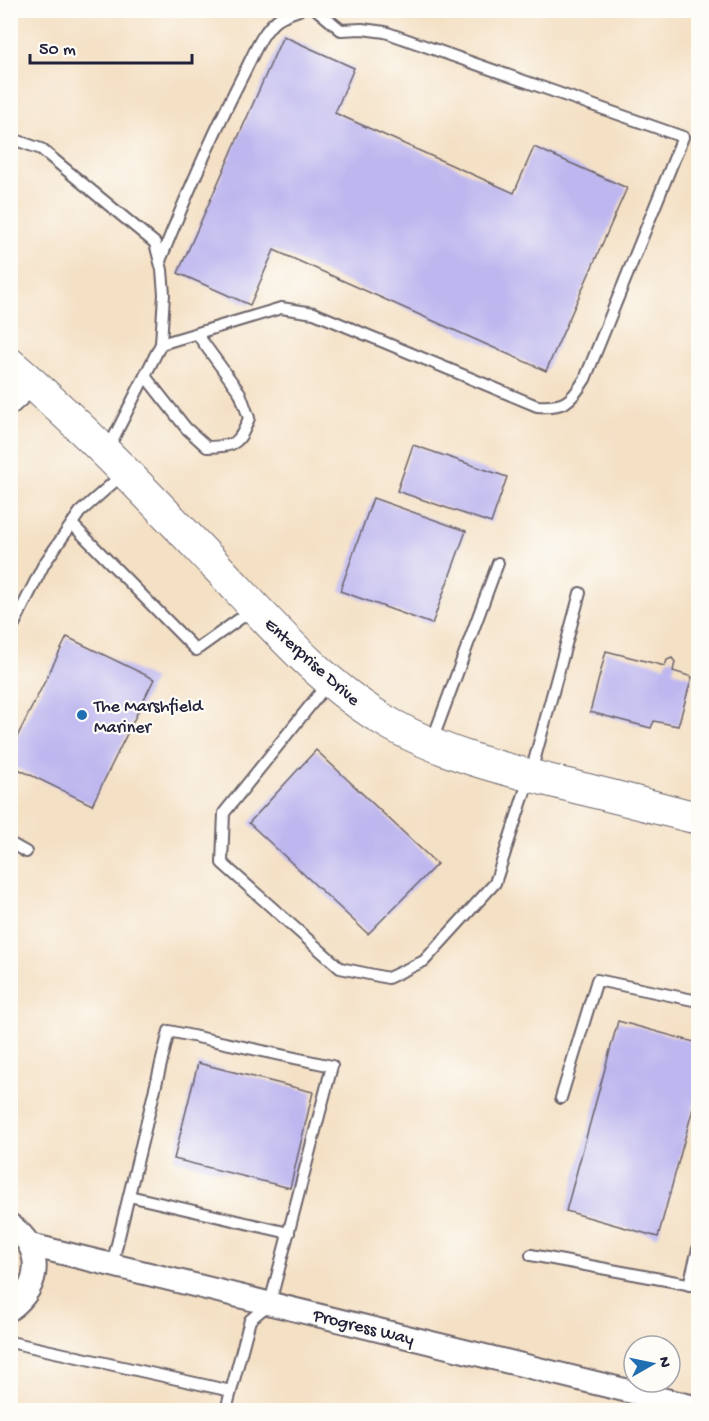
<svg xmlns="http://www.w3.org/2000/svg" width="709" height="1421" font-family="'Gochi Hand',sans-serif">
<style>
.building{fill:#beb7ef}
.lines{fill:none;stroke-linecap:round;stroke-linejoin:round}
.lane-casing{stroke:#6c646b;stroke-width:14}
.street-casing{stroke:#6c646b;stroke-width:26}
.secondary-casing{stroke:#6c646b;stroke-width:34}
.lane{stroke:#fff;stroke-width:10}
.street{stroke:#fff;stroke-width:22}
.secondary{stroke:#fff;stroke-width:32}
.poi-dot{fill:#1f6fb2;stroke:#fdfcf7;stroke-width:2}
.labels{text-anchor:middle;stroke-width:4.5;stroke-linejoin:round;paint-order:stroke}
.street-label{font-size:18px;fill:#22223b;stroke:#fdfcf7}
.poi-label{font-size:18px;fill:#22223b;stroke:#fdfcf7;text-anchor:start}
</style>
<rect width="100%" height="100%" fill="#fdfcf7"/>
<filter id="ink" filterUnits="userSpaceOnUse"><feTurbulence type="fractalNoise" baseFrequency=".0167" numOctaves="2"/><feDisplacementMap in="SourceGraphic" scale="12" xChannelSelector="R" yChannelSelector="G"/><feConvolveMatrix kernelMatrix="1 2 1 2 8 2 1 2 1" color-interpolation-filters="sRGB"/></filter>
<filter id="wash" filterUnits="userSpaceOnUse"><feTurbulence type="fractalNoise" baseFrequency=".008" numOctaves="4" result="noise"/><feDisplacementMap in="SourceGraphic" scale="24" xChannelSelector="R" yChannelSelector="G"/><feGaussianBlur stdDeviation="1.35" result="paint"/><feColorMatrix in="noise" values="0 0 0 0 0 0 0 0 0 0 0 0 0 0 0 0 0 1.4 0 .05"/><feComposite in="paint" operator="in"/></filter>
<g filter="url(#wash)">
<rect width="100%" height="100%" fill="#f4e0c4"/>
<g id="blocks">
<!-- building -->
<g class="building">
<path d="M283 36 354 68 335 113 514 193 534 147 627 188 546 371 274 250 250 305 178 273Z"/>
<path d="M413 445 507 477 491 523 397 491Z"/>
<path d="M373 498 466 531 432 624 340 591Z"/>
<path d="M67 637 154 679 92 805 10 765V751Z"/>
<path d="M606 651 665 666 667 660 672 658 675 662 673 671 692 677 678 726 654 721 651 728 590 712Z"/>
<path d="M316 750 437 864 368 934 249 823Z"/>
<path d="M618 1021 698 1043V1090L658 1237 566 1211Z"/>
<path d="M198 1063 313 1092 290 1188 174 1159Z"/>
</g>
</g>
</g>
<g filter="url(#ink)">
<use href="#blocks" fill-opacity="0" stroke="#6c646b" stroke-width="1.5"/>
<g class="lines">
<defs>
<g id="lane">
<path d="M10 138 41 149 155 243 162 270 164 294 161 344"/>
<path d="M160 261C186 196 214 131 246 69 254 53 263 30 278 19 284 15 293 12 299 10"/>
<path d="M145 376 186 428 207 447C235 446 239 445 249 418L240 393 197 334"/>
<path d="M108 449 161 344 281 308 314 313 537 406C564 408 571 402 585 379L683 137 385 32 362 29 341 30 317 10"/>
<path d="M72 524 196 650 252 610"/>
<path d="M10 632 44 564 80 512 123 474"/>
<path d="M329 682 224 813 222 863 340 968 388 978 424 961 495 883 530 776 580 593"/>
<path d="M432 741 498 563"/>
<path d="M10 843 26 852"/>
<path d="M561 1098 597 980 698 1001"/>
<path d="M129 1196 289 1233"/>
<path d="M531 1255 698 1286"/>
<path d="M112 1265 169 1031 332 1066 270 1303 250 1320 226 1410"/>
<path d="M689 1285 698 1249"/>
<path d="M10 1342 231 1391"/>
</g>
<g id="street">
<path d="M10 403 32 383"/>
<path d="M10 1225C44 1248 42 1286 10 1309"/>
<path d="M30 1245 698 1408"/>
</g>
<path id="secondary" d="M10 364C84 427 150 497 217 567 271 624 323 686 392 725 449 757 512 771 575 787 617 797 657 808 698 818"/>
</defs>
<!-- lane casing -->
<use href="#lane" class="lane-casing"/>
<!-- street casing -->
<use href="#street" class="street-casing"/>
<!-- secondary casing -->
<use href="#secondary" class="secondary-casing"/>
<!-- lane -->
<use href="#lane" class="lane"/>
<!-- street -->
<use href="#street" class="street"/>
<!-- secondary -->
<use href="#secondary" class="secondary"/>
</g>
</g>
<!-- markers -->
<circle class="poi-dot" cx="82" cy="715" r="6"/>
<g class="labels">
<!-- street labels -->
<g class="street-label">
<text transform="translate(313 661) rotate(42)" y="6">Enterprise Drive</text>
<text transform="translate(364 1326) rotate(14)" y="6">Progress Way</text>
</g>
<!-- poi labels -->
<g class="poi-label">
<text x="94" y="711">The Marshfield<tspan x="94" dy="21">Mariner</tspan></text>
</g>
</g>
<!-- margin -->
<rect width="709" height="1421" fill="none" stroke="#fdfcf7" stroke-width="36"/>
<!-- north arrow -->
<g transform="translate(652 1364) rotate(81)"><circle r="28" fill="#fdfcf7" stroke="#a5a5ac" stroke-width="1.5"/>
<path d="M0-4.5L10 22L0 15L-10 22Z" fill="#1f6fb2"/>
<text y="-9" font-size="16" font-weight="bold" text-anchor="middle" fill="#22223b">N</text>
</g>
<!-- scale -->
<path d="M30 54v9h162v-9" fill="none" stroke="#22223b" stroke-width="3"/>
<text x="39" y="54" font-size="18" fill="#22223b" stroke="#fdfcf7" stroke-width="4.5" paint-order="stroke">50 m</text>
</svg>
